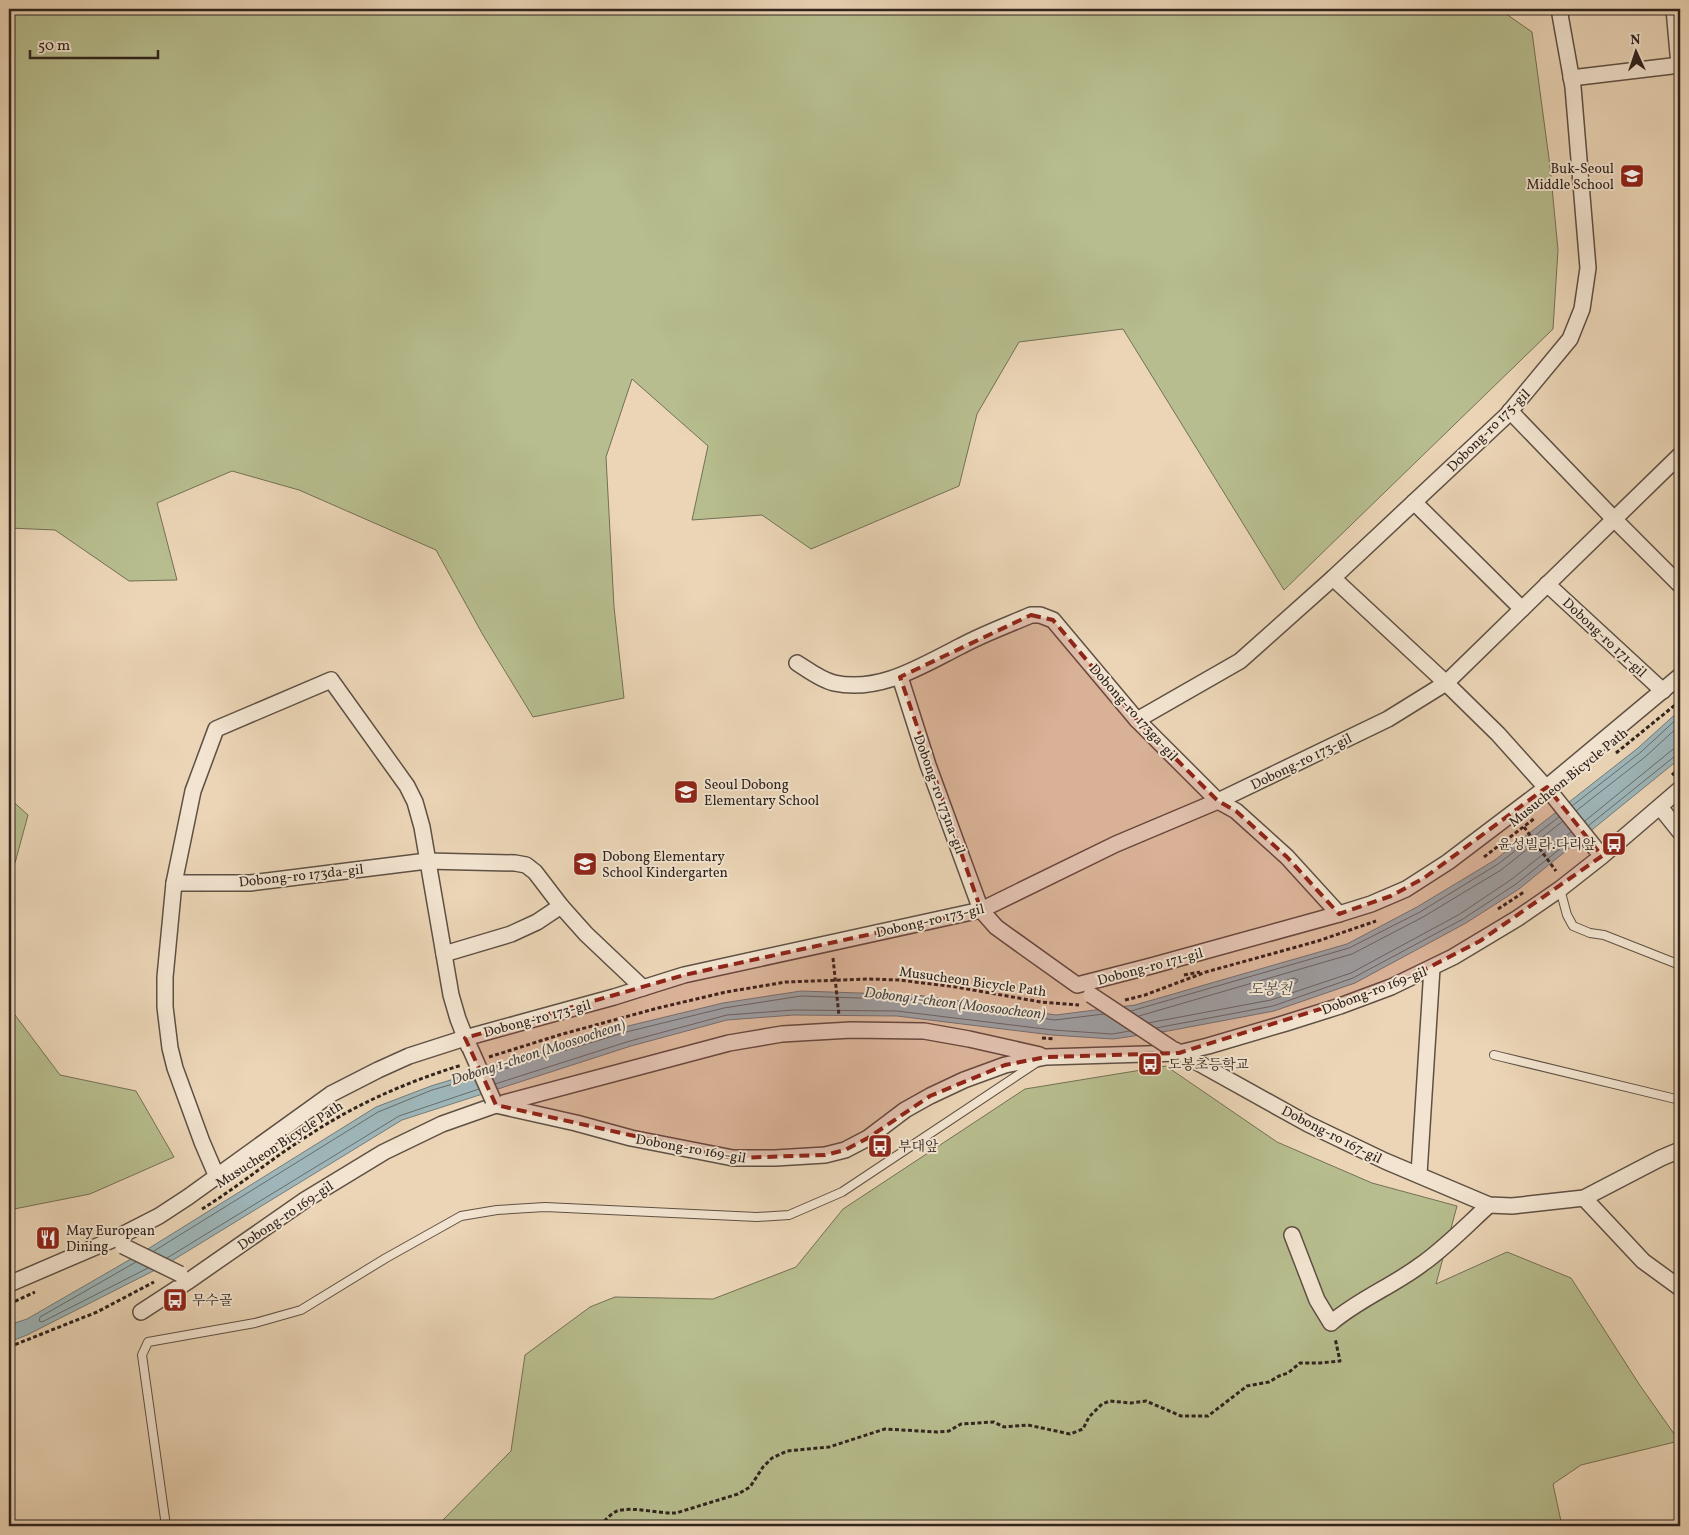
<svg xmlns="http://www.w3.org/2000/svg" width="1689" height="1535" font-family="Vollkorn,'Noto Serif KR',serif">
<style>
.green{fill:#b7bd8e;stroke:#747056}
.water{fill:#9eb6b9;stroke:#727c7b}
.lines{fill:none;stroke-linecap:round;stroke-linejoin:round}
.shore{stroke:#676d6c;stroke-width:1}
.service-casing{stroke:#5f5044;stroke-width:10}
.minor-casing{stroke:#5f5044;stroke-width:18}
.path{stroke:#30241e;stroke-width:3;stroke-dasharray:4 2.5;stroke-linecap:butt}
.service{stroke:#f2e4d0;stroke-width:8}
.minor{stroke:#f2e4d0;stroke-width:15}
.minor-bridge-casing{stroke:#5f5044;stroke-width:18;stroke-linecap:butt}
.minor-bridge{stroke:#f2e4d0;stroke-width:15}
.marked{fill:#8f2418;fill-opacity:0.2;stroke:#8f2418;stroke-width:4;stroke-dasharray:10 6;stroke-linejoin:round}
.labels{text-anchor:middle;stroke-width:4;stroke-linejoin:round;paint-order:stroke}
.poi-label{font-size:14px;fill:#30241e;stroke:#f2e4d0;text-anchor:start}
.street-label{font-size:14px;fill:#30241e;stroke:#f2e4d0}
.water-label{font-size:15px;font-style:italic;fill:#4c4845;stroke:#f2e4d0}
</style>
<rect width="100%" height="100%" fill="#ebd5b6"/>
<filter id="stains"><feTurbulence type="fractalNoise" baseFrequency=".004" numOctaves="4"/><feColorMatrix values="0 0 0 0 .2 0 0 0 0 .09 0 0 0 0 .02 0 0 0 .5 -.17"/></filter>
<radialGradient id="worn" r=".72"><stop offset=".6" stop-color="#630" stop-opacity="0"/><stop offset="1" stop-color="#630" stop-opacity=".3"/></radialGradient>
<!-- green -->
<g class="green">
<path d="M9 9H1499L1532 32 1550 166 1558 250 1553 329 1284 590 1123 329 1019 342 977 414 959 486 811 549 762 515 692 520 708 446 632 379 606 457 614 607 624 698 533 717 483 635 436 550 299 490 232 471 157 503 177 580 129 581 55 530 9 528Z"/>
<path d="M9 798 28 815 15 863 9 864Z"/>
<path d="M9 1007 60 1075 136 1091 174 1157 90 1194 9 1210Z"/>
<path d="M1166 1066 1277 1142 1372 1183 1457 1206 1436 1284 1507 1252 1571 1278 1639 1384 1679 1441 1581 1465 1553 1484 1562 1526H437L511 1451 525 1355 590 1307 615 1297 713 1299 796 1267 843 1209 1025 1089Z"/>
</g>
<!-- water -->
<path class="water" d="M1680 710V758L1678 760 1519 889 1466 923 1355 983 1274 1011 1168 1031 1113 1039 1052 1035 897 1016 794 1015 727 1020 631 1046 402 1120 165 1265 27 1335 9 1342V1325L27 1319 143 1252 376 1107 431 1086 624 1027 723 1003 801 991 917 995 1056 1015 1135 1005 1347 944 1417 907 1495 860 1638 748Z"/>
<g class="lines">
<!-- shore -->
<g class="shore">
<path d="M1572 806 1641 752 1680 716"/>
<path d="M1576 811 1645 757 1680 725"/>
<path d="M1585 821 1672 750 1680 748"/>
<path d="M1588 826 1675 756 1680 754"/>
<path d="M1295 978 1298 980 1296 983 1270 992 1257 995 1254 993 1255 990Z"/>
<path d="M1131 1011 1349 948 1420 912 1498 864 1559 817"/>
<path d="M1139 1016 1352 954 1423 917 1501 870 1563 821"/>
<path d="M1148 1023 1271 1000 1351 973 1460 914 1512 879 1571 832"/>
<path d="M1156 1028 1273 1006 1353 978 1463 919 1516 884 1575 837"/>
<path d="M491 1073 626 1032 724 1008 801 996 917 1000 1055 1020 1104 1014"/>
<path d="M495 1084 630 1041 727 1015 794 1010 897 1011 1053 1030 1112 1034 1130 1031"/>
<path d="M154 1251 378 1112 432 1090 474 1078"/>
<path d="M167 1258 399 1116 479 1089"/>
<path d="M136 1262 40 1317 39 1321 42 1322 148 1268"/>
</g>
<defs>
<g id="service">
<path d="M1560 889 1567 915 1573 926 1590 933 1604 935 1680 965"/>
<path d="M1494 1055 1680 1100"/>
<path d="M166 1526 142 1355 148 1342 255 1323 301 1310 386 1258 461 1216 497 1210 545 1207 757 1217 789 1215 842 1192 1036 1063"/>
</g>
<g id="minor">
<path d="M1674 9 1679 65"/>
<path d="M1571 78 1680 65"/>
<path d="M1510 411 1614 519 1680 585"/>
<path d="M1414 502 1522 609"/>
<path d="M1333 578 1446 683 1498 734 1551 793"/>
<path d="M1547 584 1663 691"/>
<path d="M797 663C808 670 821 680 834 683 880 693 921 666 961 646 983 634 1008 625 1031 615H1040L1053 620 1137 720 1218 801 1236 811 1287 857 1339 914"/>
<path d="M900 677 928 765 981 910 996 927 1007 935 1077 985 1151 966 1339 914 1371 904 1406 889 1448 862 1547 787 1680 676"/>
<path d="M1137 720 1240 661 1333 578 1507 415 1570 339 1582 309 1588 268 1573 87 1559 9"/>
<path d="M1660 807 1680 832"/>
<path d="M174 883H250L427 861 515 863 526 865 535 872 561 906 586 934 643 988"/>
<path d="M444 954 511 934 537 922 561 906"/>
<path d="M1175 1050 1308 1124 1385 1161 1489 1205 1512 1206 1584 1198 1661 1158 1680 1150"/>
<path d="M496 1105 576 1123 631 1138 733 1158H775L825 1155 845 1150 868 1138 905 1110 930 1096 964 1080 1005 1065 1046 1057 1179 1053 1208 1046 1286 1023 1340 1006 1391 987 1453 957 1518 918 1560 889 1602 856 1680 789"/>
<path d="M1419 1174 1432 968"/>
<path d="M217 1177 202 1142 175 1068 170 1048 165 1007V977L174 883 193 791 216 729 331 680 407 786 415 802 422 827 451 995 458 1019 469 1047"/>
<path d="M1584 1198 1643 1261 1680 1288"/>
<path d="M1292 1235 1317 1300 1331 1323C1359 1299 1393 1286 1422 1264 1446 1247 1467 1225 1489 1205"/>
<path d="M9 1284 114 1239 159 1216 188 1197 331 1094 378 1070 409 1056 465 1038 614 997 684 975 981 910 1116 844 1218 801 1388 719 1446 683 1680 455"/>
<path d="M141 1312 187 1282 305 1200 384 1152 442 1124 496 1105 729 1043 782 1034 851 1030 924 1031 969 1039 1040 1055"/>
</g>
</defs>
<!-- service casing -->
<use href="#service" class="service-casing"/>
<!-- minor casing -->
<use href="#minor" class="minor-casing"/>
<!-- path -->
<g class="path">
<path d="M1616 753 1680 701"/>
<path d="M1672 775 1680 768"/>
<path d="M1524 827 1556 871"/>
<path d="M1484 857 1535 818"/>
<path d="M1498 909 1524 892"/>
<path d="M833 958 839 1016"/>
<path d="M1184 975 1200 972"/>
<path d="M1125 1000 1145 995 1206 972 1318 941 1376 921"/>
<path d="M1042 1038 1055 1039"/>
<path d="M489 1057 559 1035 658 1008 726 992 786 982 869 979 899 980 956 987 1041 1002 1079 1005"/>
<path d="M202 1209C238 1187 271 1159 306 1137 354 1105 406 1082 462 1065"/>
<path d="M9 1304 35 1292"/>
<path d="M9 1347 97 1312 154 1282"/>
<path d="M600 1526C604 1522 611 1513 617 1511 634 1506 658 1514 676 1513L738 1494 750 1487 763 1467 772 1458 787 1451 829 1447 885 1429 937 1432 949 1431 961 1424 994 1422 1004 1427 1028 1425 1070 1434 1083 1429 1089 1417 1102 1404 1110 1401 1131 1403 1146 1401 1181 1416H1208L1247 1386 1269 1382 1279 1376 1288 1373 1300 1363H1320L1340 1361 1335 1338"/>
</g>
<!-- service -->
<use href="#service" class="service"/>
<!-- minor -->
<use href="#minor" class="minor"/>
<defs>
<g id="minor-bridge">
<path d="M1551 793 1596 849"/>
<path d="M1091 995 1171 1048"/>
<path d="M470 1048 493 1100"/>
<path d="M123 1246 180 1274"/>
</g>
</defs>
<!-- minor-bridge casing -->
<use href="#minor-bridge" class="minor-bridge-casing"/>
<!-- minor-bridge -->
<use href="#minor-bridge" class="minor-bridge"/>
</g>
<!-- marked area -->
<path class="marked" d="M1031 615 1053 620 1137 720 1218 801 1236 811 1287 857 1339 914 1391 896 1424 878 1547 787 1602 856 1480 941 1391 987 1179 1053 1046 1057 1005 1065 930 1096 868 1138 845 1150 825 1155 733 1158 496 1105 465 1038 684 975 981 910 900 677Z"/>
<!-- icons -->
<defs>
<symbol id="school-square" viewBox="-11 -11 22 22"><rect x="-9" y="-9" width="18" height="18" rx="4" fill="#8f2418" stroke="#f2e4d0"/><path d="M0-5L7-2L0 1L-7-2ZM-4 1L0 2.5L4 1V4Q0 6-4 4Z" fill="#fff"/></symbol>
<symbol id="bus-square" viewBox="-11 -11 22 22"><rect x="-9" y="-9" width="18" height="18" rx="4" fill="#8f2418" stroke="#f2e4d0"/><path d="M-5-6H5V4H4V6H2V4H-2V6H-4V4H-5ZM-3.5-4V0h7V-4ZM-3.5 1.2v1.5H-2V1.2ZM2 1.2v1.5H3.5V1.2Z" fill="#fff"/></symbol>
<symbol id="restaurant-square" viewBox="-11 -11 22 22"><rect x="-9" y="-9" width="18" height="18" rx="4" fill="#8f2418" stroke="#f2e4d0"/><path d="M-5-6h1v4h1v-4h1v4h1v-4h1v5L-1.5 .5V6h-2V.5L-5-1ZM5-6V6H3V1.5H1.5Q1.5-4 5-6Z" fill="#fff"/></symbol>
</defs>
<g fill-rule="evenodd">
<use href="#school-square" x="1618" y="162" width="28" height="28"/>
<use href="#school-square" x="672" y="778" width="28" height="28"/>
<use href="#bus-square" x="1600" y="830" width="28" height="28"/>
<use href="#school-square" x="571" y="850" width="28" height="28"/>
<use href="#bus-square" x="1136" y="1050" width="28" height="28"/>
<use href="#bus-square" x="866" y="1132" width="28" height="28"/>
<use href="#restaurant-square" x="34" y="1224" width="28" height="28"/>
<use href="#bus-square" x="161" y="1286" width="28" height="28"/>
</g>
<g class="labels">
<!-- poi labels -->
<g class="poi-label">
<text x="1614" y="173" text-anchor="end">Buk-Seoul<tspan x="1614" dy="16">Middle School</tspan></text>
<text x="704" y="789">Seoul Dobong<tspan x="704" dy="16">Elementary School</tspan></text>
<text x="1596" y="849" text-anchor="end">윤성빌라.다리앞</text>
<text x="602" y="861">Dobong Elementary<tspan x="602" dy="16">School Kindergarten</tspan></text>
<text x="1168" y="1069">도봉초등학교</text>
<text x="898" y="1151">부대앞</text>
<text x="66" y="1235">May European<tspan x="66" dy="16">Dining</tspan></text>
<text x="192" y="1305">무수골</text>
</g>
<!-- street labels -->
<g class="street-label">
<text transform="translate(1488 430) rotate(-45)" y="5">Dobong-ro 175-gil</text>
<text transform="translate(1605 637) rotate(43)" y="5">Dobong-ro 171-gil</text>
<text transform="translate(1134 712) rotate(48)" y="5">Dobong-ro 173ga-gil</text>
<text transform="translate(1301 761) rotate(-26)" y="5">Dobong-ro 173-gil</text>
<text transform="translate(1568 777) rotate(-39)" y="5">Musucheon Bicycle Path</text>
<text transform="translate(940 794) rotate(70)" y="5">Dobong-ro 173na-gil</text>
<text transform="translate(301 875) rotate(-6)" y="5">Dobong-ro 173da-gil</text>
<text transform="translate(930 920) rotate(-13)" y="5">Dobong-ro 173-gil</text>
<text transform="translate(1150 966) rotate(-15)" y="5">Dobong-ro 171-gil</text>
<text transform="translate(973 981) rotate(8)" y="5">Musucheon Bicycle Path</text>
<text transform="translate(1374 990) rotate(-21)" y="5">Dobong-ro 169-gil</text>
<text transform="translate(537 1018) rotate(-15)" y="5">Dobong-ro 173-gil</text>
<text transform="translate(1332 1134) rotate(27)" y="5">Dobong-ro 167-gil</text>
<text transform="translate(279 1144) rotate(-33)" y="5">Musucheon Bicycle Path</text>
<text transform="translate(691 1148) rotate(10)" y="5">Dobong-ro 169-gil</text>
<text transform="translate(285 1215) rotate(-34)" y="5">Dobong-ro 169-gil</text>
</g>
<!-- water labels -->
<g class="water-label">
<text x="1270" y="994">도봉천</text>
<text transform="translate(955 1003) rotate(7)" y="5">Dobong 1-cheon (Moosoocheon)</text>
<text transform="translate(538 1052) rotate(-18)" y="5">Dobong 1-cheon (Moosoocheon)</text>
</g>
</g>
<!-- margin -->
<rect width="1689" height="1535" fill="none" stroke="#ebd5b6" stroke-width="30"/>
<rect x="10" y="10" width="1669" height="1515" fill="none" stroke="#30241e" stroke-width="2.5"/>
<rect x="15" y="15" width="1659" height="1505" fill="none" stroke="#30241e"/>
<!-- north arrow -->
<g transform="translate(1636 52) rotate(357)" stroke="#f2e4d0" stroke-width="4" paint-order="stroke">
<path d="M0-4L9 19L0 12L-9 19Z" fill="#30241e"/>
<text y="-8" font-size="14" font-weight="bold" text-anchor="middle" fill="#30241e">N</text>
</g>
<!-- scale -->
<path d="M30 50v8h128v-8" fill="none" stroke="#30241e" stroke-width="2.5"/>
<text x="38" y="50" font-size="15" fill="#30241e" stroke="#f2e4d0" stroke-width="4" paint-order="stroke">50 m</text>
<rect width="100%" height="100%" filter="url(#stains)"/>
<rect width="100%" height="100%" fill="url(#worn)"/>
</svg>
